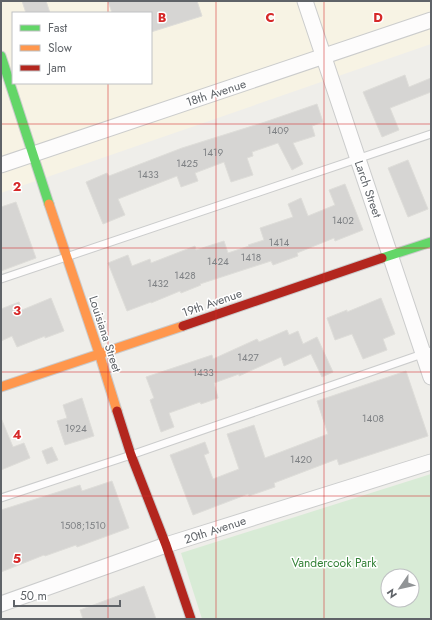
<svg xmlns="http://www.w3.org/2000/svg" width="432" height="620" font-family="Jost,sans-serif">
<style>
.commercial{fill:#f7f3e4;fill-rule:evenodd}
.green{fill:#d8ebd6;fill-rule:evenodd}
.building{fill:#d6d5d3;stroke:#deddd9}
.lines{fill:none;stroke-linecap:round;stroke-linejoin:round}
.lane-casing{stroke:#cbcccc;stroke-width:9}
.street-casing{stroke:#cbcccc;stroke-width:17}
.fast-casing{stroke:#cacacb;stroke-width:11}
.slow-casing{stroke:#cacacb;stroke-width:11}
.jam-casing{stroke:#cacacb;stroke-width:11}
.lane{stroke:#fdfcfc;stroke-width:7}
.street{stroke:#fdfcfc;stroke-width:15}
.fast{stroke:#63d668;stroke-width:9}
.slow{stroke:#ff974d;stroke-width:9}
.jam{stroke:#b3261e;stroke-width:9}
.grid{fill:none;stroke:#d62828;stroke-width:1;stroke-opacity:0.55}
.labels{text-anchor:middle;stroke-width:3;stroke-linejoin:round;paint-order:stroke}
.number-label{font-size:10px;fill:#7e8184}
.street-label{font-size:12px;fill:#5f6368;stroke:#fff}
.park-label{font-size:12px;fill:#348238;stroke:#fff}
.grid-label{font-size:13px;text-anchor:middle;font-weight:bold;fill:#d62828;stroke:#fff;stroke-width:3;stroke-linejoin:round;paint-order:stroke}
</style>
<rect width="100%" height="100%" fill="#efeeea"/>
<!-- commercial -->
<path class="commercial" d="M1 1H431V44L1 193ZM13 13H151V83H13Z"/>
<!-- green -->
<path class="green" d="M431 474V619H202L181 553ZM388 576H412V600H388Z"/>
<!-- building -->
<g class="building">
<path d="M22 1H46L50 13H26Z"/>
<path d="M108 1H197L202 16 151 32V13H112Z"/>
<path d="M405 75 409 87 431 78V92L390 108 399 130 382 137 363 92Z"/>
<path d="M317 104 323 122 312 126 315 136 293 143 303 164 292 170 278 143 252 152 253 156 247 158 253 175 231 182 224 162 195 173 198 181 181 187 177 176 118 199 125 215 103 224 86 182 107 173 109 176 182 148 265 122Z"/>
<path d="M408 160 428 209 408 217 388 168Z"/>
<path d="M345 184 363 230 335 241 334 238 297 253 298 256 273 265 271 261 200 284 201 285 181 293 180 291 151 303V302L127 311 108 263 128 255 132 266 150 259 151 263 195 246 196 250 224 241 228 253 249 246 248 245 264 240 260 228 293 217 288 204 301 198 308 216 335 205 329 190Z"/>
<path d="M16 202 36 258 1 271V207Z"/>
<path d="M51 298 64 331 45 338V336L17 347 12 336 1 341V309L19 302 22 310Z"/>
<path d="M381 298 395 334 383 339 387 350 363 359 352 334 335 340 327 318 347 310V312Z"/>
<path d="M287 330 289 335 298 331 303 344 317 337 333 372 322 377 311 354 284 366 281 357 239 376V374L214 383 218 398 201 404 200 402 169 413 174 427 161 432 150 400 154 398 146 377 212 355 213 359 257 339 259 342Z"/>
<path d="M406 371 428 436 339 465 337 459 274 483 275 487 249 496 248 494 193 515 170 455 205 442 209 453 204 455 213 479 239 469 227 434 254 425 265 458 328 434 317 401Z"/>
<path d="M82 398 94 436 65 445 57 421 67 418 63 405Z"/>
<path d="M1 418 13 447 24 443 30 458 1 470Z"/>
<path d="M52 447 58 460 47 464 42 451Z"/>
<path d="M112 481 129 528 77 547 76 545 45 556 44 555 1 572V510L80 485 82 491Z"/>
<path d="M144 586 156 619H83L80 610Z"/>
</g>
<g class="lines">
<defs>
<g id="lane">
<path d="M1 279 431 134"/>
<path d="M1 498 131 455 431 351"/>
</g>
<g id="street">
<path d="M305 1 431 377"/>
<path d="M1 165 431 20"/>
<path d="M1 604 166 545 431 462"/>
</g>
<g id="fast">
<path d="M1 56 49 204"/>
<path d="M382 258 431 242"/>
</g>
<g id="slow">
<path d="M49 204 99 353 117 411"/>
<path d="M1 387 183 326"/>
</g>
<g id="jam">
<path d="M183 326 382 258"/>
<path d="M117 411 131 455 166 545 191 619"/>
</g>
</defs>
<!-- lane casing -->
<use href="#lane" class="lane-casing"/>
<!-- street casing -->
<use href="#street" class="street-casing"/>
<!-- fast casing -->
<use href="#fast" class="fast-casing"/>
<!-- slow casing -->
<use href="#slow" class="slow-casing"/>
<!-- jam casing -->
<use href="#jam" class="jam-casing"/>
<!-- lane -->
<use href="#lane" class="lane"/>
<!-- street -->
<use href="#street" class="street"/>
<!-- fast -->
<use href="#fast" class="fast"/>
<!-- slow -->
<use href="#slow" class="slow"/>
<!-- jam -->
<use href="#jam" class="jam"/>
</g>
<!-- grid -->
<path class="grid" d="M108 1V13M216 1V619M324 1V619M108 83V619M1 124H431M1 248H431M1 372H431M1 496H431"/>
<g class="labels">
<!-- number labels -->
<g class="number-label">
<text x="278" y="134">1409</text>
<text x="213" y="156">1419</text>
<text x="187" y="167">1425</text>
<text x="148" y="178">1433</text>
<text x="343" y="224">1402</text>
<text x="279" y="246">1414</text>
<text x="251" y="261">1418</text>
<text x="218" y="265">1424</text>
<text x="185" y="279">1428</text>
<text x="158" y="287">1432</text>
<text x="248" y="361">1427</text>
<text x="203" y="376">1433</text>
<text x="373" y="422">1408</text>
<text x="76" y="432">1924</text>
<text x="301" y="463">1420</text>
<text x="83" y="529">1508;1510</text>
</g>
<!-- street labels -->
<g class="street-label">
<text transform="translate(216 93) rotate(-18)" y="4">18th Avenue</text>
<text transform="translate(368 189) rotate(71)" y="4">Larch Street</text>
<text transform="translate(212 303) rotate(-19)" y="4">19th Avenue</text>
<text transform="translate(105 334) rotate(72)" y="4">Louisiana Street</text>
<text transform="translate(215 530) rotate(-18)" y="4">20th Avenue</text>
</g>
<!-- park labels -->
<g class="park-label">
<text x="334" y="567">Vandercook Park</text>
</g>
</g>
<g class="grid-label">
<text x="162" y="22">B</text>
<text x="270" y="22">C</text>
<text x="378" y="22">D</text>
<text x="17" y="191">2</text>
<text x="17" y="315">3</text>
<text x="17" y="439">4</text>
<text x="17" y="563">5</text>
</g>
<!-- border -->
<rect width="432" height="620" fill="none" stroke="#5f6368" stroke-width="4"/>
<!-- legend -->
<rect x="12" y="12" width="140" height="72" fill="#ffffff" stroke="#bfc1c3"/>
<rect x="20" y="25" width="20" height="6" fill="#63d668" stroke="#bfc1c3"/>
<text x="48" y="32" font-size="12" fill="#5f6368">Fast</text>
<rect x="20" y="45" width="20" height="6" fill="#ff974d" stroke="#bfc1c3"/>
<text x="48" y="52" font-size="12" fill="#5f6368">Slow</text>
<rect x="20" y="65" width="20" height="6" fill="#b3261e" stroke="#bfc1c3"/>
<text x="48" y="72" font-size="12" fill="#5f6368">Jam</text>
<!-- north arrow -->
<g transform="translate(400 588) rotate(236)"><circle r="19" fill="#ffffff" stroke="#bfc1c3"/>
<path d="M0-3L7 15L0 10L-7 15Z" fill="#919496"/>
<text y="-6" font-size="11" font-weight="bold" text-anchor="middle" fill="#5f6368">N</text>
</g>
<!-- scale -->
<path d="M14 600v6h106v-6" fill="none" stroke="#5f6368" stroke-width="2"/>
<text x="20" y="600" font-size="12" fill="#5f6368" stroke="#ffffff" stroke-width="3" paint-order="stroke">50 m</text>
</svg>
